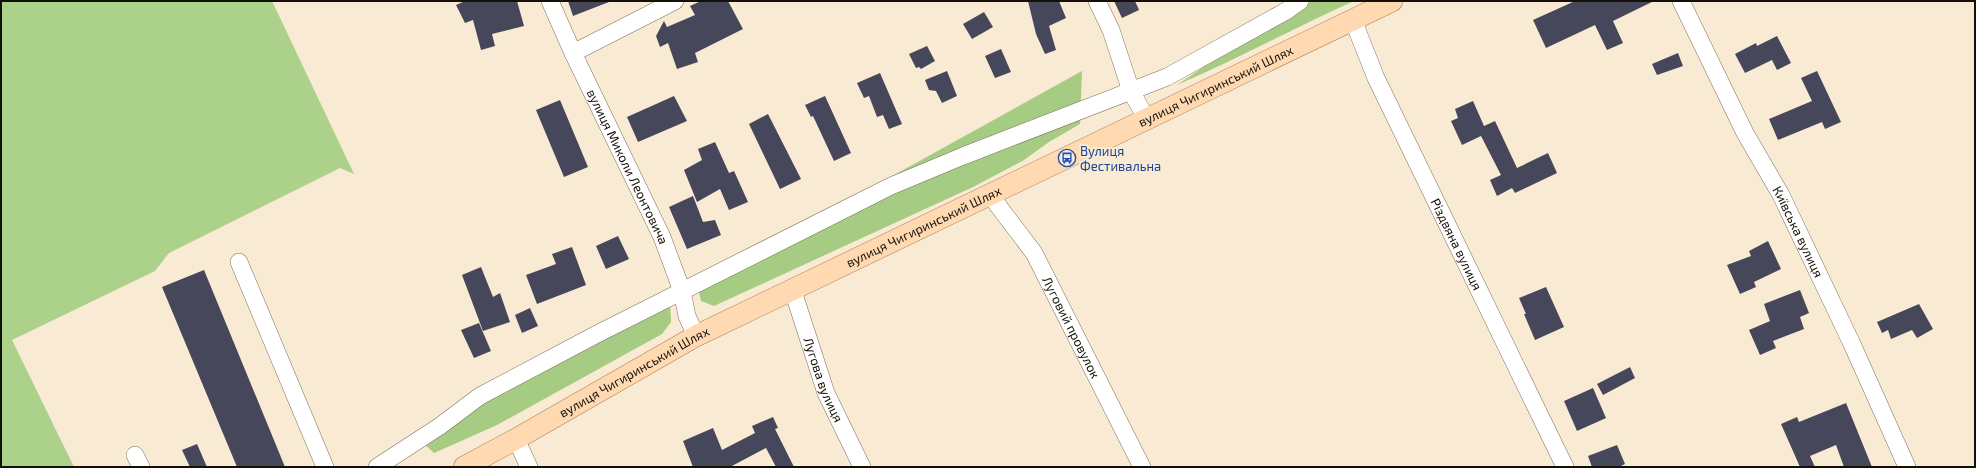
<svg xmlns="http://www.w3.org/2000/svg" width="1976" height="468" font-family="'Exo 2',sans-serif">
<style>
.green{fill:#acd18b}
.forest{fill:#a5cc82}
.building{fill:#47475c}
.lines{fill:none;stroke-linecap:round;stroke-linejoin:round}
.minor-casing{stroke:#7e705c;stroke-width:18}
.major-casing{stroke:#ab8155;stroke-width:22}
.minor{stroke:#fff;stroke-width:17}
.major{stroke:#fed9b2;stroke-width:21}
.labels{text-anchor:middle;stroke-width:4;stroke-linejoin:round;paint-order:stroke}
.street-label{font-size:13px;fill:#140f07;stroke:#f9ead3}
.transit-label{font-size:13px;fill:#164399;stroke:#f9ead3;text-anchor:start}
</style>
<rect width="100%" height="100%" fill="#f9ead3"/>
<!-- green -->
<path class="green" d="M1 1H272L354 174 340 168 169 253 155 271 12 340 74 467H1Z"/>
<!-- forest -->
<g class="forest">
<path d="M1312 1H1354C1294 28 1237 59 1177 85L1221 55Z"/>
<path d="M1082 71 1080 124 1049 142 1024 160 973 187 714 306 701 301 697 284Z"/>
<path d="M670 301 671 322 662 334 497 425 434 453 421 441 436 427Z"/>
</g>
<!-- building -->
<g class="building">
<path d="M465 1H517L524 26 492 34 495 46 481 50 473 20 465 23 456 5Z"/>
<path d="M568 1H609V2L573 16Z"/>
<path d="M701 1H728L743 29 695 53 698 62 677 69 668 43 660 47 656 36 664 21 667 27 695 15 690 6Z"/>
<path d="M1028 1H1059L1066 18 1049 26 1056 50 1045 54 1036 34Z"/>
<path d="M1114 1H1135L1139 10 1122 18Z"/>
<path d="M1575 1H1654L1613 21 1623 43 1607 50 1595 25 1546 48 1533 20Z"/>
<path d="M984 12 993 27 972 39 963 24Z"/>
<path d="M1777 36 1791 63 1777 70 1772 60 1745 73 1735 54 1756 43 1757 46Z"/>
<path d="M927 46 935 61 921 69 919 67 916 68 909 54Z"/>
<path d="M1001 49 1011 72 995 78 985 56Z"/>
<path d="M1678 53 1683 66 1657 75 1652 64Z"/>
<path d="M947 71 957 96 942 103 936 91 929 90 925 80Z"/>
<path d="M1817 71 1841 122 1825 129 1822 122 1778 140 1769 119 1812 101 1801 78Z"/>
<path d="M880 73 902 124 889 129 883 115 877 117 869 96 864 98 857 83Z"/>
<path d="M674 96 687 121 638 142 627 117Z"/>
<path d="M825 96 851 153 834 161 813 116 811 117 805 105Z"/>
<path d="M560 100 588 167 564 177 536 110Z"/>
<path d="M1473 101 1484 126 1495 121 1517 168 1548 153 1557 173 1515 193 1512 188 1497 196 1490 180 1501 175 1481 136 1462 145 1451 121 1458 118 1455 109Z"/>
<path d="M768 114 801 179 780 189 749 124Z"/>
<path d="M715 142 729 173 734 171 748 202 729 210 720 189 697 202 684 170 702 160 698 149Z"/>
<path d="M693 196 703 222 715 220 721 235 687 249 669 207Z"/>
<path d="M618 236 629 259 606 269 596 246Z"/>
<path d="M1768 241 1781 269 1754 282 1756 287 1740 294 1727 265 1751 256 1749 251Z"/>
<path d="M572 247 586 285 537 304 526 275 556 264 552 254Z"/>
<path d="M481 267 493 297 500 293 510 322 483 331 462 275Z"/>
<path d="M204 270 285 467H237L162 287Z"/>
<path d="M1546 287 1564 327 1535 340 1524 314H1526L1519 298Z"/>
<path d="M1800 290 1809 313 1800 317 1804 329 1773 341 1776 348 1760 355 1749 330 1770 321 1764 304Z"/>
<path d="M1919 304 1933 329 1917 338 1912 330 1891 339 1888 330 1882 333 1877 322Z"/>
<path d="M530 308 538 326 522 333 515 315Z"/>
<path d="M479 323 491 351 474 358 461 330Z"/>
<path d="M1630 367 1635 378 1603 395 1597 384Z"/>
<path d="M1593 388 1606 418 1577 431 1564 401Z"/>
<path d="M1846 403 1872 467H1844L1836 445 1810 456 1815 467H1800L1781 424 1797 417 1799 422Z"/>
<path d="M773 417 778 428 775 429 794 467H776L766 448 730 467H693L683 441 713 428 722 450 755 433 752 426Z"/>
<path d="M197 444 207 467H190L182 450Z"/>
<path d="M1617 445 1625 464 1619 467H1592L1588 456Z"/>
</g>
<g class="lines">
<defs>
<g id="minor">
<path id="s1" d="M550 1 573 53 662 237 682 291 687 316 696 336"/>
<path d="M1097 1 1111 30 1131 91 1146 118"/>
<path id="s2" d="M1681 1 1745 133 1781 195 1852 344 1907 467"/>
<path id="s3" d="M1353 20 1376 78 1565 467"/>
<path d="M573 53 675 1"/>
<path id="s4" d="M990 195 1034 253 1142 467"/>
<path d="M239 262 325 467"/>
<path id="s5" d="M792 288 826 393 862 467"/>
<path d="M516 439 529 467"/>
<path d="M135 455 141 467"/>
<path d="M377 467 440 426 480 396 599 333 891 186 963 156 1167 77 1286 11 1300 1"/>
</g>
<g id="major">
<path id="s6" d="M464 467 516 439 696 336 1392 1"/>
</g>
</defs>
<!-- minor casing -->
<use href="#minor" class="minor-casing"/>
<!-- major casing -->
<use href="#major" class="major-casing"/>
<!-- minor -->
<use href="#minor" class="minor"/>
<!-- major -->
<use href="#major" class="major"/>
</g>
<!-- icons -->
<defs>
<symbol id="bus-ring" viewBox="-11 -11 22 22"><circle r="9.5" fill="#f9ead3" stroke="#1a4fb4" stroke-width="1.5"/><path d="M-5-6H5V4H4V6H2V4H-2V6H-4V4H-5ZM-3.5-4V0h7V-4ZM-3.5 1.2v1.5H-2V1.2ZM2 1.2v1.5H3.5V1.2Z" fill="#1a4fb4"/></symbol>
</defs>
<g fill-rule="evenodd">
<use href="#bus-ring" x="1057" y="148" width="20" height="20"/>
</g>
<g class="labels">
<!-- street labels -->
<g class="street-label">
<text dy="5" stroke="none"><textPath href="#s6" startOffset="843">вулиця Чигиринський Шлях</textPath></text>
<text dy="5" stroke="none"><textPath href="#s1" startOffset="183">вулиця Миколи Леонтовича</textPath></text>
<text dy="5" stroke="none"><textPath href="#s6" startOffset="519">вулиця Чигиринський Шлях</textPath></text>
<text dy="5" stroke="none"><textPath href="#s2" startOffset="259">Київська вулиця</textPath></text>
<text dy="5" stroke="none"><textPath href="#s3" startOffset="247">Різдвяна вулиця</textPath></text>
<text dy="5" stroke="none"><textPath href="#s4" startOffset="156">Луговий провулок</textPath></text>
<text dy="5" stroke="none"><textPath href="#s6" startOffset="195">вулиця Чигиринський Шлях</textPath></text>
<text dy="5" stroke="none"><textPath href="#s5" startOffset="97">Лугова вулиця</textPath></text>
</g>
<!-- transit labels -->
<g class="transit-label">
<text x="1080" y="156">Вулиця<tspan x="1080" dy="15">Фестивальна</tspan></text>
</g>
</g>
<!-- border -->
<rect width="1976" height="468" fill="none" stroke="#140f07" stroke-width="4"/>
</svg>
